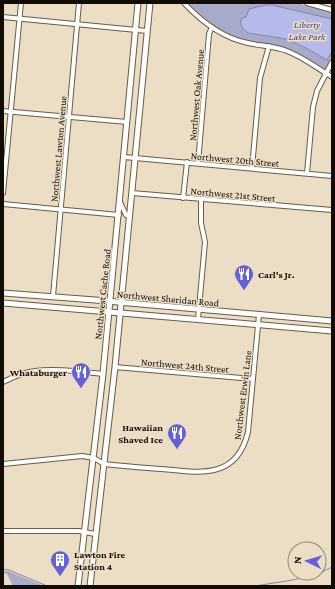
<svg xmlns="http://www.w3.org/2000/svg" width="335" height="589" font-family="'Crimson Pro',serif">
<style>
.green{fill:#a7abc9}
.water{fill:#b5baeb;stroke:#8486a6}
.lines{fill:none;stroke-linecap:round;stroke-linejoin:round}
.stream{stroke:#8486a6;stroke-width:1}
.minor-casing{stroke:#695b46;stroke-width:6}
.major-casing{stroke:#695b46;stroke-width:7}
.minor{stroke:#fff;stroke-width:4}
.major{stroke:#fff;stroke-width:5}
.labels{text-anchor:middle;stroke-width:3;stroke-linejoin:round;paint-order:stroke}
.park-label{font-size:10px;font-style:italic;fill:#454683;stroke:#ecddc5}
.street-label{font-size:10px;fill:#110c05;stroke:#ecddc5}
.poi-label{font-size:10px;font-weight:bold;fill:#110c05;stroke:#ecddc5;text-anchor:start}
</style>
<rect width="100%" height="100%" fill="#ecddc5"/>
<!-- green -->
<g class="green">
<path d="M188 3H297L332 13V56L325 70C315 64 305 56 294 51 279 45 265 44 249 41 225 36 205 20 188 3Z"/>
<path d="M3 571H8L44 586H13L7 574 3 573Z"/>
</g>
<!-- water -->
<path class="water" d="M266 5H272L332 19V51L327 60 306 48 286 39 248 33C243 29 240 26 241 19L246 17 249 9Z"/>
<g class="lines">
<!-- stream -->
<g class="stream">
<path d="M3 569 9 570 47 586"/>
<path d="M255 586C278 582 312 579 332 567"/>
</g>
<defs>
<g id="minor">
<path d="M184 3C201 21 222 38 248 43 261 46 274 46 287 51 303 57 317 68 332 77"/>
<path d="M307 3 332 10"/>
<path d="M3 17 147 31"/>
<path d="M3 111 127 122"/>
<path d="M124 157 332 176"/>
<path d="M198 163 209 34 212 27"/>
<path d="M252 168 260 78 269 46"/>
<path d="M307 173 313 107 317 91 332 62"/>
<path d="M3 193 21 3"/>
<path d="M132 193 332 210"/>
<path d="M183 198 187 162"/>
<path d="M120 202 126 215 130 216"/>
<path d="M3 204 119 215"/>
<path d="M53 296 79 3"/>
<path d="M198 319 205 242 201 223V199"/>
<path d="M115 367 253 379"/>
<path d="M3 382C13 377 24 372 35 371 57 368 81 372 103 374"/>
<path d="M3 464 82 456 94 458 104 464C123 466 142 468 162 469 201 473 237 479 248 432L259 315"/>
<path d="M3 531H79L95 534"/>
</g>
<g id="major">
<path d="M3 293 95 300 332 321"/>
<path d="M3 303 332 331"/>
<path d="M78 586 103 374 138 3"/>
<path d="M90 586 115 367 150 3"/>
</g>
</defs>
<!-- minor casing -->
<use href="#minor" class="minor-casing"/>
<!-- major casing -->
<use href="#major" class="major-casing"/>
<!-- minor -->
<use href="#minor" class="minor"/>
<!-- major -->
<use href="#major" class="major"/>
</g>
<!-- icons -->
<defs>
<symbol id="restaurant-pin" viewBox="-11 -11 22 30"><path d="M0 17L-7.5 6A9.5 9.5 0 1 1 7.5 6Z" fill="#6460d9" stroke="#ecddc5"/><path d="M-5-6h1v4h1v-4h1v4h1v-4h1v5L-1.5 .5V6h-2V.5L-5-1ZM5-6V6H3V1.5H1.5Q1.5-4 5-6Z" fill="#fff"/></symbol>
<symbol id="building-pin" viewBox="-11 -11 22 30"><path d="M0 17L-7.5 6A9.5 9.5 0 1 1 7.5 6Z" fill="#6460d9" stroke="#ecddc5"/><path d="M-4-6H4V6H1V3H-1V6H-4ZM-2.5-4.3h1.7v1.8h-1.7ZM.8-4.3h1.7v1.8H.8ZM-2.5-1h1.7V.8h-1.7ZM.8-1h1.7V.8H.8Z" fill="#fff"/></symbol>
</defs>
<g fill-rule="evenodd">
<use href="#restaurant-pin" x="233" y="263" width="22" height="30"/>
<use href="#restaurant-pin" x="70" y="361" width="22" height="30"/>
<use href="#restaurant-pin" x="166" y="422" width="22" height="30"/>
<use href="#building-pin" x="49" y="549" width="22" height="30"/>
</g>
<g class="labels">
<!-- park labels -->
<g class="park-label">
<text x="307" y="28">Liberty<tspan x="307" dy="12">Lake Park</tspan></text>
</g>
<!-- street labels -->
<g class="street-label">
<text transform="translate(196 95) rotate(-85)" y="4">Northwest Oak Avenue</text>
<text transform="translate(58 149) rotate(-85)" y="4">Northwest Lawton Avenue</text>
<text transform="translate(235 159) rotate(5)" y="4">Northwest 20th Street</text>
<text transform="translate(233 194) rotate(5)" y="4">Northwest 21st Street</text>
<text transform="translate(102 294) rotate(-84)" y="4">Northwest Cache Road</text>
<text transform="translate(168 298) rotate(5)" y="4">Northwest Sheridan Road</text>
<text transform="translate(185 365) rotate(5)" y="4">Northwest 24th Street</text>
<text transform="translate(242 395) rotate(-83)" y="4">Northwest Erwin Lane</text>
</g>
<!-- poi labels -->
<g class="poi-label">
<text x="258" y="278">Carl's Jr.</text>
<text x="67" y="376" text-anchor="end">Whataburger</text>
<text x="163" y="431" text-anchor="end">Hawaiian<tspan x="163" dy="12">Shaved Ice</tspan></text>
<text x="74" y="558">Lawton Fire<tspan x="74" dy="12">Station 4</tspan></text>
</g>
</g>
<!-- border -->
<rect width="335" height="589" fill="none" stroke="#110c05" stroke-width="8"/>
<!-- north arrow -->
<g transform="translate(307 561) rotate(275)"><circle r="19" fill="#ecddc5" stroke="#948978"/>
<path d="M0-3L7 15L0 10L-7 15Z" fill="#6460d9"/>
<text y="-6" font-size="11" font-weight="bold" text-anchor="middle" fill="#110c05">N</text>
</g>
</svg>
